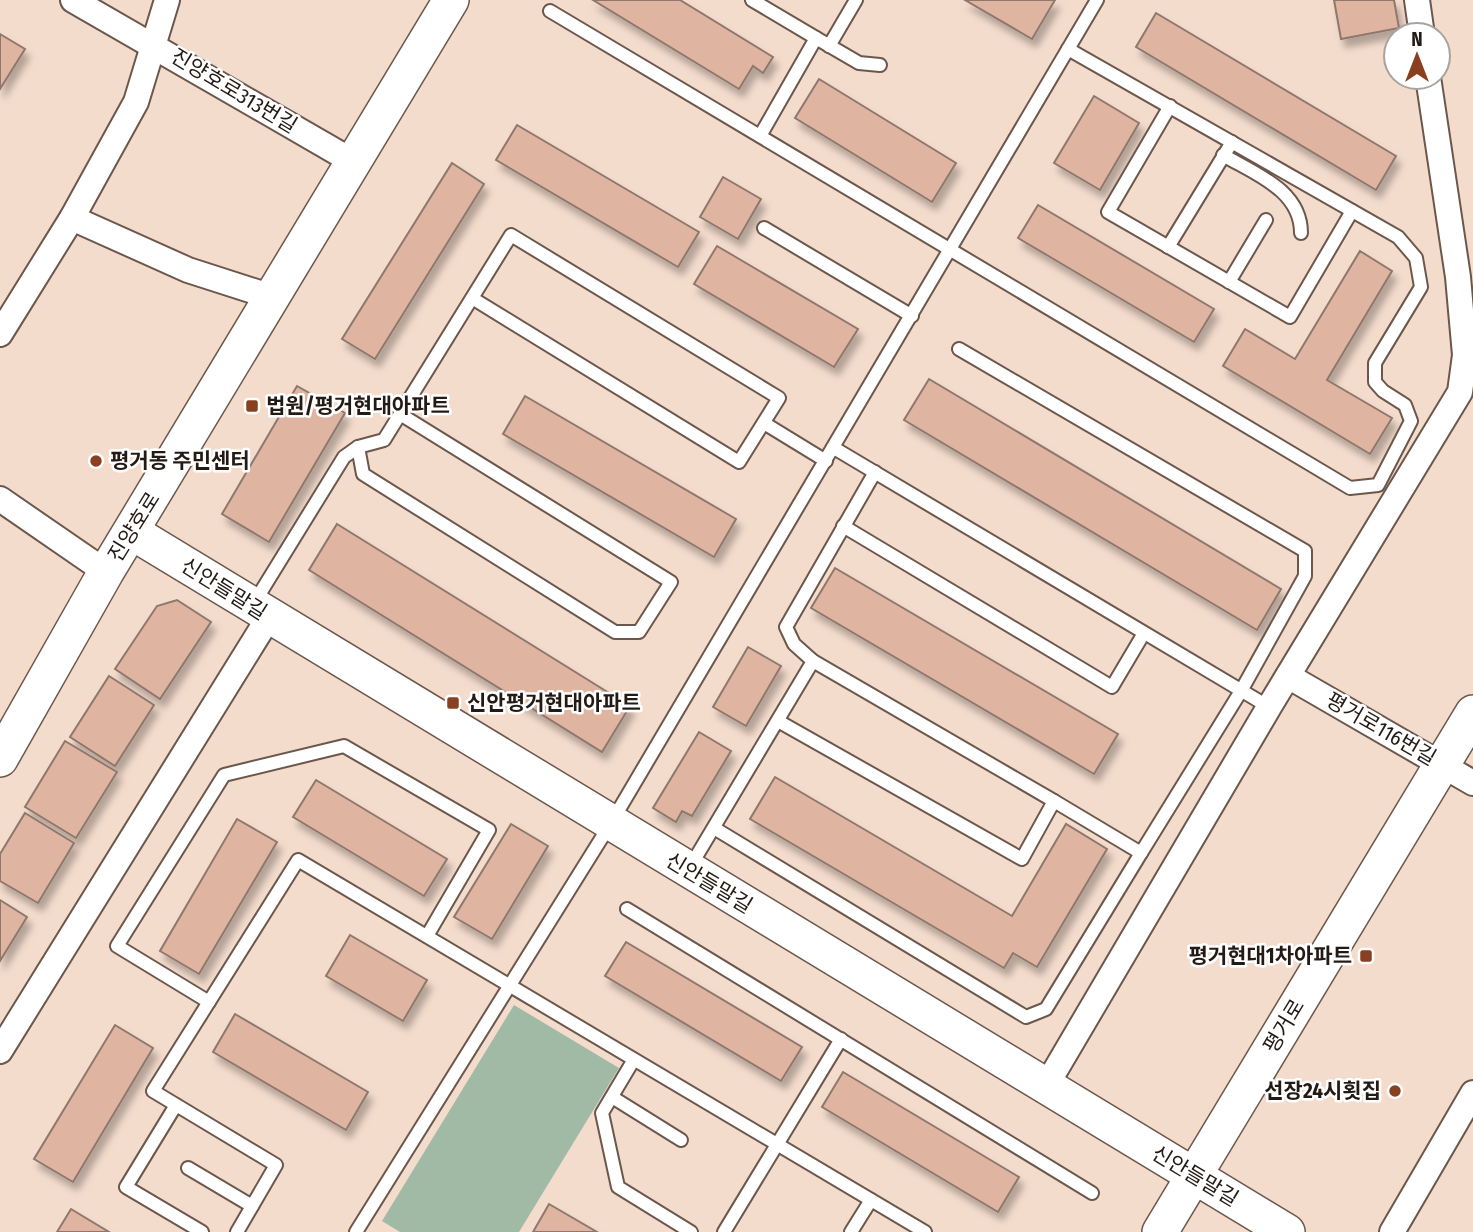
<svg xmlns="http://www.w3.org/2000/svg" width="1473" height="1232" font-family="'Fira Sans Condensed','Noto Sans KR',sans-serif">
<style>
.green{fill:#a1baa6}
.building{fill:#dfb5a1;stroke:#8e776c;stroke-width:2;filter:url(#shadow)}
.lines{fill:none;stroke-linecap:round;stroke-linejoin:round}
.lane-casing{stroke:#6b574b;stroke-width:16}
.street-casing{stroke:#6b574b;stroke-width:28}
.secondary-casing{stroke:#6b574b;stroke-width:38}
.lane{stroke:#fff;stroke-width:12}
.street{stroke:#fff;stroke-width:24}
.secondary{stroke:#fff;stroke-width:35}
.poi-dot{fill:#884020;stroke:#fff;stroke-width:2.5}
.labels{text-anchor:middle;stroke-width:5;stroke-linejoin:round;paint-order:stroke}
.street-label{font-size:21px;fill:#231a15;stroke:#fff}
.poi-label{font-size:21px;font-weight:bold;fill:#231a15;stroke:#fff;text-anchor:start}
</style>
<defs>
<filter id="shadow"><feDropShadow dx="4.5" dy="8" stdDeviation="3.5" flood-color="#0004"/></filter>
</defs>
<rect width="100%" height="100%" fill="#f4dccd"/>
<!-- green -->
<path class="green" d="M514 1005 619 1068 519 1232H400L382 1221Z"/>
<!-- building -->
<g class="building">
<path d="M593 0H680L773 57 763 73 753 66 739 89Z"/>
<path d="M965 0H1055L1032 39Z"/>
<path d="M1334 0H1394L1399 28 1341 39Z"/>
<path d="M1156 13 1396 156 1376 190 1136 47Z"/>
<path d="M0 34 25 49 0 89Z"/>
<path d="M819 79 956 163 932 202 795 118Z"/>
<path d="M1094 96 1139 123 1100 190 1054 163Z"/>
<path d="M517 125 699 232 678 267 496 160Z"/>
<path d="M452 163 484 184 375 359 342 339Z"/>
<path d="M723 177 761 199 738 239 700 217Z"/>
<path d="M1038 205 1214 309 1194 342 1018 238Z"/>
<path d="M717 246 858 329 834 367 694 284Z"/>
<path d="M1360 251 1392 271 1327 380 1392 418 1370 454 1223 366 1245 329 1295 359Z"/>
<path d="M929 379 1281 589 1257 630 904 420Z"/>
<path d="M297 386 345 413 269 542 222 514Z"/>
<path d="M525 396 736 519 714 557 503 434Z"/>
<path d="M337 524 630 706 602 752 309 570Z"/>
<path d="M835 568 1118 734 1094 774 811 608Z"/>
<path d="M177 600 211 622 160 699 115 669 157 606Z"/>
<path d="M748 647 781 666 746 726 713 707Z"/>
<path d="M109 676 154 705 115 766 70 737Z"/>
<path d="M699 732 731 751 692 816 682 811 676 822 653 808Z"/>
<path d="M65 741 117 772 76 838 25 807Z"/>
<path d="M775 777 1012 916 1066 824 1107 849 1037 967 1013 953 1004 968 750 819Z"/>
<path d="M316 780 447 859 424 896 293 817Z"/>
<path d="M25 813 74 843 38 903 0 881V854Z"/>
<path d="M237 819 277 842 199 974 160 951Z"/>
<path d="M511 824 548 846 492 939 454 917Z"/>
<path d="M0 900 27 917 0 961Z"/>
<path d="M350 935 427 980 403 1021 326 976Z"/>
<path d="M626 942 802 1047 781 1081 605 976Z"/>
<path d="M235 1014 368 1092 346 1130 213 1052Z"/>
<path d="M115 1025 153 1048 73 1182 34 1159Z"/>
<path d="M843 1072 1019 1177 998 1212 822 1107Z"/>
<path d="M549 1204 597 1232H533Z"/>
<path d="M71 1209 109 1232H57Z"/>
</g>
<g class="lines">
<defs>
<g id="lane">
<path d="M752 0 816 38 760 136"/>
<path d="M550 11 1350 488 1378 485 1411 421 1405 405 1383 391 1375 382V363L1421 287 1416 258 1398 237 1068 49"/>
<path d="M816 38 859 63 880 65"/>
<path d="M829 46 856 0"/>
<path d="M1170 106 1108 212 1290 317 1352 211"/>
<path d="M1223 155C1255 174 1301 190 1301 233"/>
<path d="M764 228 912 316"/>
<path d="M1168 247 1232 142"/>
<path d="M1229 282 1266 220"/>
<path d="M959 349 1305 551V576L1241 691 1141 853"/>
<path d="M764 423 826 461"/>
<path d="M358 447 363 474 615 632H639L671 582 400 414"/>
<path d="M834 448 1269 707"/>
<path d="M843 526 1112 687 1144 633"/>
<path d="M254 603 344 457 358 447 384 440 511 235 779 398 739 462 472 298"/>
<path d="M778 721 1022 859 1054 801 813 661 794 644 786 627 875 472"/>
<path d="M714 828 1026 1017 1046 1009 1141 853 1054 801"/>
<path d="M690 867 813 661"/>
<path d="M627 909 1092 1193"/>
<path d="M209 1002 117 946 224 775 344 746 489 830 427 936"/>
<path d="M633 1061 602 1113 618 1187 691 1232"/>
<path d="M612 1097 681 1140"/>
<path d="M176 1105 126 1187 202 1232"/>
<path d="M188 1168 252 1206"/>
<path d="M237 1232 276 1165 153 1091 298 860 925 1232"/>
<path d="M356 1232 611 823 1097 0"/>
<path d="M724 1232 841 1039"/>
<path d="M851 1232 871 1200"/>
</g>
<g id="street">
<path d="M73 0 352 161"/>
<path d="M1417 0 1422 35"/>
<path d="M72 218 188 270 272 297"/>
<path d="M0 334 72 218 136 102 167 0"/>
<path d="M0 499 106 572"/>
<path d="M1288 676 1473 783"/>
<path d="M0 1051 269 617"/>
<path d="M1046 1086 1269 707 1460 392 1465 355 1458 277 1428 77"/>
<path d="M1392 1232 1473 1093"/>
</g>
<g id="secondary">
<path d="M132 532 1287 1232"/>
<path d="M0 759 106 572 451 0"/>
<path d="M1160 1232 1473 713"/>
</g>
</defs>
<!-- lane casing -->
<use href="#lane" class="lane-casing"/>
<!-- street casing -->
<use href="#street" class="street-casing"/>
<!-- secondary casing -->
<use href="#secondary" class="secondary-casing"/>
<!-- lane -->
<use href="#lane" class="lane"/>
<!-- street -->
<use href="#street" class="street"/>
<!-- secondary -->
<use href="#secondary" class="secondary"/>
</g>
<!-- markers -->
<g class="poi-dot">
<rect x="245" y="399" width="14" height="14" rx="3.5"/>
<circle cx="96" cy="461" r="7"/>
<rect x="446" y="696" width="14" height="14" rx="3.5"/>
<rect x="1359" y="949" width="14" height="14" rx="3.5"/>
<circle cx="1395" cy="1091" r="7"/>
</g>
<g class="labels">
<!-- street labels -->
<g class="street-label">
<text transform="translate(234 91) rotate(31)" y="7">진양호로313번길</text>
<text transform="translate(134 527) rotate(-58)" y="7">진양호로</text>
<text transform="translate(224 589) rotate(32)" y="7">신안들말길</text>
<text transform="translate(1381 729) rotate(30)" y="7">평거로116번길</text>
<text transform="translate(709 883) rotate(31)" y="7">신안들말길</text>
<text transform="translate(1284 1026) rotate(-59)" y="7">평거로</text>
<text transform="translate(1195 1176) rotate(31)" y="7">신안들말길</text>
</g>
<!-- poi labels -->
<g class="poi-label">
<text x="266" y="413">법원/평거현대아파트</text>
<text x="110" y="468">평거동 주민센터</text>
<text x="467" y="710">신안평거현대아파트</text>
<text x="1352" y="963" text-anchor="end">평거현대1차아파트</text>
<text x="1381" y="1098" text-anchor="end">선장24시횟집</text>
</g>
</g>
<!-- north arrow -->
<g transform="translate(1417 56)"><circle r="33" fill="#ffffff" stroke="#a7a3a1" stroke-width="2"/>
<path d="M0-5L12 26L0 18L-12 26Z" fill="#884020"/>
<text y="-10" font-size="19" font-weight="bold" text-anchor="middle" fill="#231a15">N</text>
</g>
</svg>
